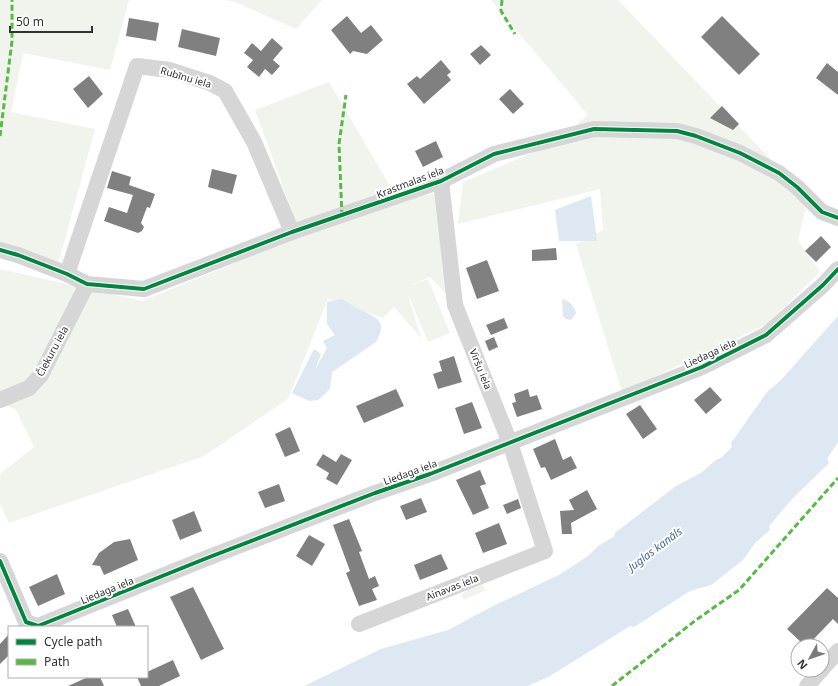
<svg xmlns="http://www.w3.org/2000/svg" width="838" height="686" font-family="'Noto Sans',sans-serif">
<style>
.green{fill:#f0f4ed}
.water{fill:#dde8f2}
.building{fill:#808080}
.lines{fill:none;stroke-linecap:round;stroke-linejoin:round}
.minor{stroke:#d6d6d6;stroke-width:16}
.quiet{stroke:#58b947;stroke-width:3;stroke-dasharray:6 3;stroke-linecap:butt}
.cycleway-casing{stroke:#fff;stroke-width:6}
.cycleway{stroke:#00873e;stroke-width:4}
.labels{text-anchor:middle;stroke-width:4;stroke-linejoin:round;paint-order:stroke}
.street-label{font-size:10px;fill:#323232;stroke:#fff}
.water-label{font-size:11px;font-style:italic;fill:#406b94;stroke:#fff}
</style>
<rect width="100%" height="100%" fill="#fff"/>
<!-- green -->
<g class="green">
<path d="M0 0H129L110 70 23 53 11 112 95 129 57 268 0 246Z"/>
<path d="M226 0H322L296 29 235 2Z"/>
<path d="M491 0H618L808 198 798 240 820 272 767 324 622 392 576 244 603 230 600 189 458 224 463 182 554 144 588 115Z"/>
<path d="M329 82 397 198 435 194 449 297 430 277 405 287 428 279 450 333 428 342 407 292 421 338 394 307 383 318 328 299 288 399 204 456 9 523 0 504V474L34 447 16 410 0 402V269L142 301 301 236 255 110Z"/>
<path d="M482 584 486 590 464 600 461 595 467 590Z"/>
</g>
<!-- water -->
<g class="water">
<path d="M591 196 597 241H559L555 210Z"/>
<path d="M342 299C348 302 354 307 361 310 377 318 388 321 376 342L332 372 330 389 318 400 309 401 292 393 314 349 321 354 315 370 327 348 323 341 335 335 327 324V302Z"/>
<path d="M562 299C569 300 575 307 576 313L571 320 566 319 563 316Z"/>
<path d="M838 316V442L827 459 829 463 794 497 769 526 770 530 756 542 743 560 711 585 690 591 634 627 630 626 550 676 528 686H304L381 649 448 630 495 605 559 575 588 556 598 546 615 536 614 534 620 529 676 486 701 473 716 460 722 457 732 447 731 443 767 392 781 380Z"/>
</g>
<!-- building -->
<g class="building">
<path d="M347 16 361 33 371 25 383 40 367 54 353 51 350 54 331 30Z"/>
<path d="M722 16 760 54 739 75 701 37Z"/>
<path d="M129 18 159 23 156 41 126 36Z"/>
<path d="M182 29 220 38 216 56 178 47Z"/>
<path d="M272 38 283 48 273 60 280 66 272 75 265 69 259 77 247 67 253 60 244 53 252 43 261 51Z"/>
<path d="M481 45 491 55 480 65 470 54Z"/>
<path d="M441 60 451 72 447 75 451 80 424 104 407 84 417 76 420 79Z"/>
<path d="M827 63 838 72V95L816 78Z"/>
<path d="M89 76 103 94 88 108 73 89Z"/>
<path d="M510 89 524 104 513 114 499 99Z"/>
<path d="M722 106 739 124 733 130 710 118Z"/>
<path d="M436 141 443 157 423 167 415 151Z"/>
<path d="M212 169 237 175 232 194 208 187Z"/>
<path d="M112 171 131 177 129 185 155 194 150 208 147 207 141 223 144 227 142 231 138 233 104 221 109 207 127 213 133 195 107 188Z"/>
<path d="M821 236 831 247 816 262 805 251Z"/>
<path d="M556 248 557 260 532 261V250Z"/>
<path d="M487 260 499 291 477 299 466 268Z"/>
<path d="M504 318 508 328 491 335 486 325Z"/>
<path d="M494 337 498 347 489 351 485 341Z"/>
<path d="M454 356 462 382 438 389 433 374 442 371 439 361Z"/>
<path d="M710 387 722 400 706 414 694 400Z"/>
<path d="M396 389 404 406 364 423 356 406Z"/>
<path d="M528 389 530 397 537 395 542 409 517 417 512 403 516 402 514 394Z"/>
<path d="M472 402 482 428 464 434 455 408Z"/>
<path d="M640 405 657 429 643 439 626 414Z"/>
<path d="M290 427 300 451 285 457 275 434Z"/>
<path d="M555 439 563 460 571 456 577 468 551 480 545 467 541 468 533 449Z"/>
<path d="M323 454 336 462 341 454 352 460 337 485 326 479 329 473 316 465Z"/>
<path d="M480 470 486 484 480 486 489 508 473 515 456 480Z"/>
<path d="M279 484 285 501 265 508 258 492Z"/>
<path d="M587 490 597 509 571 523 572 534H562L560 511 574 510 569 500Z"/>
<path d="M421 498 427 512 406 520 400 506Z"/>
<path d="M518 499 521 508 507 514 503 505Z"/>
<path d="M194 511 202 531 180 540 172 520Z"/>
<path d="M349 519 362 551 359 552 369 579 375 576 379 586 372 589 377 600 359 606 346 573 350 571 333 525Z"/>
<path d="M499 523 507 544 483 553 475 533Z"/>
<path d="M309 535 325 544 312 566 296 556Z"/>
<path d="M130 539 138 560 104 575 100 566 92 565 99 553 114 542Z"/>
<path d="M441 554 448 569 420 580 414 565Z"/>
<path d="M57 574 65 594 38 606 29 587Z"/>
<path d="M193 587 224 649 201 660 170 597Z"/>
<path d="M827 588 838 598V624L833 619 807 646H805L787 629Z"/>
<path d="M128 609 136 627H117L112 615Z"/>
<path d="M9 634V655L0 664V644Z"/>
<path d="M173 660 180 676 159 686H141L137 677H147V672Z"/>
<path d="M88 677H100L104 686H68Z"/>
</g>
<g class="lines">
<!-- minor -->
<g class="minor">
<path d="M0 250 18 255 67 274 87 284 144 289 292 232 441 181 494 154 594 129 677 131 696 136 740 153 779 173 797 187 822 212 838 218"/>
<path d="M67 274 137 66 170 70 210 83 225 91 254 142 292 232"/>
<path d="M0 400 29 388 41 375 87 284"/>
<path d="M0 561 26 622 38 626 207 558 375 493 430 474 702 367 766 335 823 285 838 269"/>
<path d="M359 624 545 551 510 443 455 305 441 181"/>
<path d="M822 669 838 651"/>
<path d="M807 686 821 670"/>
</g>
<!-- quiet -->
<g class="quiet">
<path d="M502 0 501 11 515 34"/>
<path d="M0 136 12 41V0"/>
<path d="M342 216 339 144 346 95"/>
<path d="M612 686 696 620 739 590 838 478"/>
</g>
<defs>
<g id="cycleway">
<path d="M0 250 18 255 67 274 87 284 144 289 292 232 441 181 494 154 594 129 677 131 696 136 740 153 779 173 797 187 822 212 838 218"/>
<path d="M0 561 26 622 38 626 207 558 375 493 430 474 702 367 766 335 823 285 838 269"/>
</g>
</defs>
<!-- cycleway casing -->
<use href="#cycleway" class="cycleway-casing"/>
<!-- cycleway -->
<use href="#cycleway" class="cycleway"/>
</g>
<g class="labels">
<!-- street labels -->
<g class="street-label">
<text transform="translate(186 77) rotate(16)" y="4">Rubīnu iela</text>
<text transform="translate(410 182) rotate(-21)" y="4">Krastmalas iela</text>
<text transform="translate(52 351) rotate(-62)" y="4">Čiekuru iela</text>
<text transform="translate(710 353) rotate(-25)" y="4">Liedaga iela</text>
<text transform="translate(481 369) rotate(68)" y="4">Viršu iela</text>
<text transform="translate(410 472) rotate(-20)" y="4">Liedaga iela</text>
<text transform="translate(452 587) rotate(-21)" y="4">Ainavas iela</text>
<text transform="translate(107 590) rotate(-22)" y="4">Liedaga iela</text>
</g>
<!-- water labels -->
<g class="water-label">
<text transform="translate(655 549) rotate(-37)" y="4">Juglas kanāls</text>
</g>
</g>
<!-- legend -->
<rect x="8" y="626" width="140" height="52" fill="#ffffff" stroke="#adadad"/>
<rect x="16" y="639" width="20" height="6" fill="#00873e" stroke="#adadad"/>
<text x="44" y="646" font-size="12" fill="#323232">Cycle path</text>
<rect x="16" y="659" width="20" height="6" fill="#58b947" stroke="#adadad"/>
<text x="44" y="666" font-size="12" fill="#323232">Path</text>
<!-- north arrow -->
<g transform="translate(810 658) rotate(230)"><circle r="19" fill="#ffffff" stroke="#adadad"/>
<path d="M0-3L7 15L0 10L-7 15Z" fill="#7a7a7a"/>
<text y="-6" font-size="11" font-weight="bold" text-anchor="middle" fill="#323232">N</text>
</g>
<!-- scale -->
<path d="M10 26v6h82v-6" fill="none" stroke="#323232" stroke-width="2"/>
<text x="16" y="26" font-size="12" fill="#323232" stroke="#ffffff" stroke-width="3" paint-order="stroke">50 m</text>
</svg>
